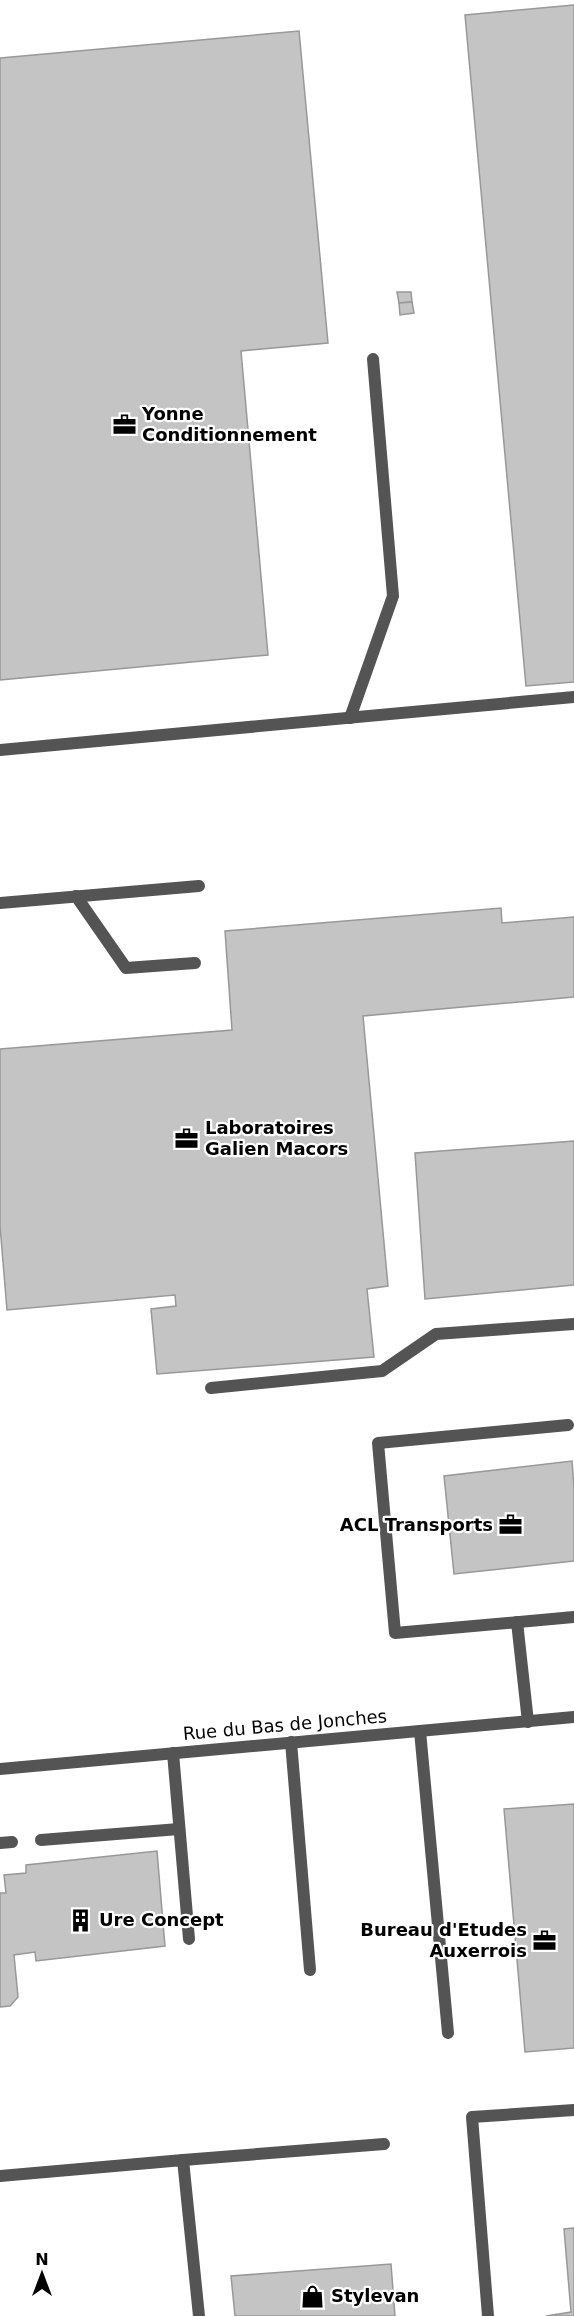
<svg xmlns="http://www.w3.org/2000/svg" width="574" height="2316" font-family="'DejaVu Sans',sans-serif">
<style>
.building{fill:#c4c4c4;stroke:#989898;stroke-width:1.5}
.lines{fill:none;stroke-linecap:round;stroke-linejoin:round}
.lane{stroke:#545454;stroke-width:12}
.street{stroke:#545454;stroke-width:12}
.labels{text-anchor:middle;stroke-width:4.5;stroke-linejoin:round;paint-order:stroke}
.poi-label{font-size:18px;font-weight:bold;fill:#000;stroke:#fff;text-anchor:start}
.street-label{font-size:18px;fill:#000;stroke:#fff}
</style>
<rect width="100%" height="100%" fill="#fff"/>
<!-- building -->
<g class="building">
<path d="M574 5V682L526 686 465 15Z"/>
<path d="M299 31 328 343 241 351 268 655 0 680V58Z"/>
<path d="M397 292H411L412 302 399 303Z"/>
<path d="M412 302 414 313 400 315 399 303Z"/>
<path d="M501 908 502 923 574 917V997L363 1016 388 1286 367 1289 374 1357 157 1374 151 1309 176 1306 175 1295 7 1310 0 1226V1049L232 1030 225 931Z"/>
<path d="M574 1141V1285L425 1299 415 1153Z"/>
<path d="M572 1461 574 1488V1561L454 1574 444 1476Z"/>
<path d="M574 1804V2048L525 2052 504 1809Z"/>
<path d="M157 1851 165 1946 36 1961 35 1952 14 1955 18 1997 10 2006 0 2007V1893H6L4 1875 26 1873V1865Z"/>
<path d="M574 2228V2316H546L571 2312 564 2229Z"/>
<path d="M391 2264 395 2316H235L231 2276Z"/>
</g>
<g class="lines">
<!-- lane -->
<g class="lane">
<path d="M350 718 393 596 373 359"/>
<path d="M0 750 574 697"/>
<path d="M76 896 126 968 195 963"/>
<path d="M0 903 199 886"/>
<path d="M211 1388 382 1371 436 1334 574 1324"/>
<path d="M568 1425 378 1443 395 1633 574 1617"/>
<path d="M517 1622 528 1722"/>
<path d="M420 1731 448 2033"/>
<path d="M291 1742 310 1970"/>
<path d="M173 1753 189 1939"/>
<path d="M41 1840 179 1829"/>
<path d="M0 1843 12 1842"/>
<path d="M183 2160 384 2144"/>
<path d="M0 2176 183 2160 199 2316"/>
<path d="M488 2316 472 2117 574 2110"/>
</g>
<!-- street -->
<path class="street" d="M0 1769 574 1717"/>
</g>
<!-- icons -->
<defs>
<symbol id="office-bare" viewBox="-9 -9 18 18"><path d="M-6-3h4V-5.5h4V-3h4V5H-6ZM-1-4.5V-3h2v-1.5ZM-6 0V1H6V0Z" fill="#000" stroke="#fff" stroke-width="2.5" paint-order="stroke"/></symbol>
<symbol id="building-bare" viewBox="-9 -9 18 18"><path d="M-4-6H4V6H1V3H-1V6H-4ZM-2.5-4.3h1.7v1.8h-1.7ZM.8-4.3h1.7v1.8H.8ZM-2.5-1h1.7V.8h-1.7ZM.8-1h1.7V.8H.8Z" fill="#000" stroke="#fff" stroke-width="2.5" paint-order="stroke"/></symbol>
<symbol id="shop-bare" viewBox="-9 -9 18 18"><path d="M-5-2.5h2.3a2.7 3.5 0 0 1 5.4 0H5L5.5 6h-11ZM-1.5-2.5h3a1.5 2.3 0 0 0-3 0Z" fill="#000" stroke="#fff" stroke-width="2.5" paint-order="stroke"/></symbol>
</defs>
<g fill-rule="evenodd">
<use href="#office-bare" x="108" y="408" width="33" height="33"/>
<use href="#office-bare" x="170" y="1122" width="33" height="33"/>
<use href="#office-bare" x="494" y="1508" width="33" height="33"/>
<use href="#building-bare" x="64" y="1904" width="33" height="33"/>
<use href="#office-bare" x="528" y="1924" width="33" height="33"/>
<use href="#shop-bare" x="296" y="2280" width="33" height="33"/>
</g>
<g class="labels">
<!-- poi labels -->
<g class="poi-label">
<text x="142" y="420">Yonne<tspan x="142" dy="21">Conditionnement</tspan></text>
<text x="205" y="1134">Laboratoires<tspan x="205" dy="21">Galien Macors</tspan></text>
<text x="493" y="1531" text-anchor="end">ACL Transports</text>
<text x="99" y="1926">Ure Concept</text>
<text x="527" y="1936" text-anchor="end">Bureau d'Etudes<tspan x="527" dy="21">Auxerrois</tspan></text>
<text x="331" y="2302">Stylevan</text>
</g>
<!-- street labels -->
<g class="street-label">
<text transform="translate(285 1725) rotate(-5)" y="6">Rue du Bas de Jonches</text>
</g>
</g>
<!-- north arrow -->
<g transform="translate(42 2274)" stroke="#ffffff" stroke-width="4.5" paint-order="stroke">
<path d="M0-4.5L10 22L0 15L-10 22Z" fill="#000000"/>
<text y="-9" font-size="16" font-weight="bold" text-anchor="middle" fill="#000000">N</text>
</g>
</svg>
